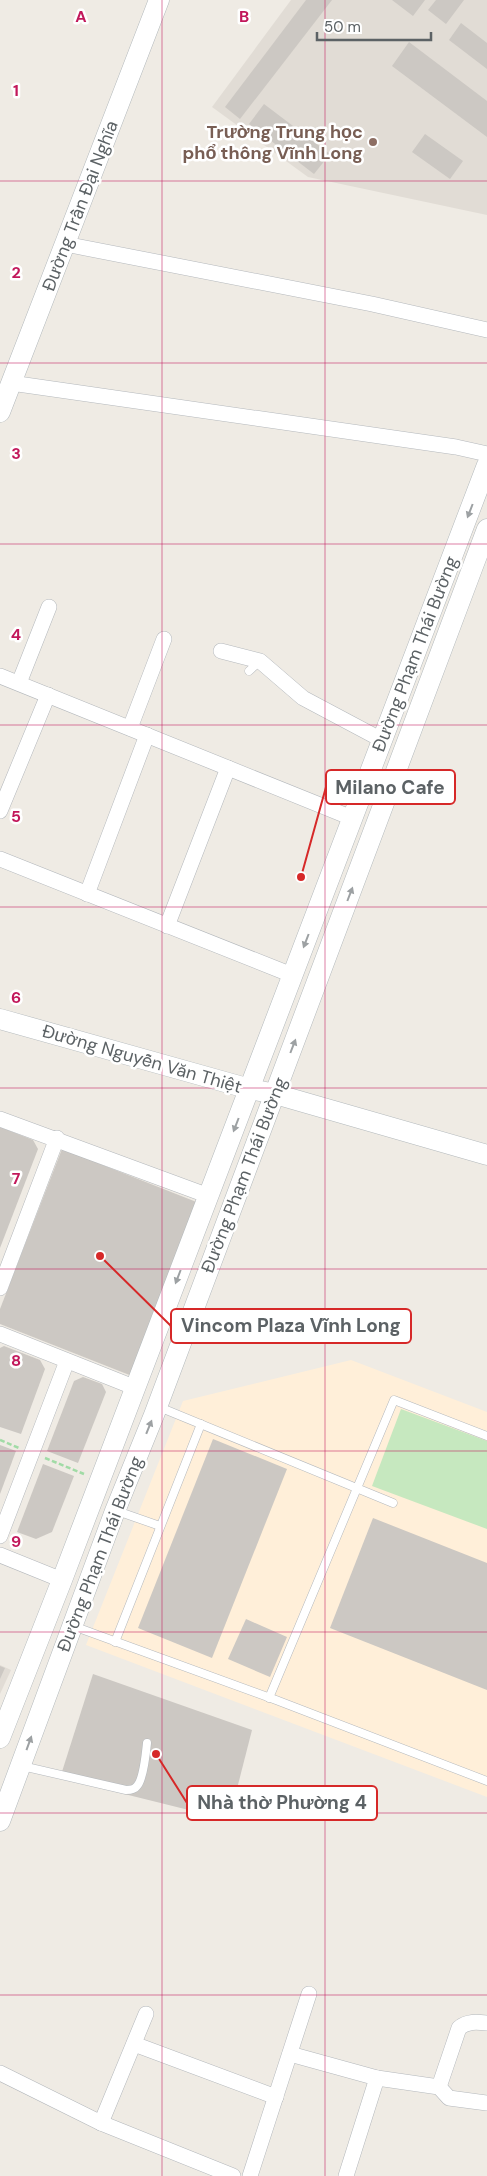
<svg xmlns="http://www.w3.org/2000/svg" width="487" height="2176" font-family="'DM Sans',sans-serif">
<style>
.commercial{fill:#ffefd9}
.education{fill:#e1dcd5}
.park{fill:#c6e8bf}
.building{fill:#ccc8c3}
.lines{fill:none;stroke-linecap:round;stroke-linejoin:round}
.lane-casing{stroke:#b4b8bc;stroke-width:9}
.street-casing{stroke:#b4b8bc;stroke-width:16}
.secondary-casing{stroke:#b3b9bc;stroke-width:21}
.path{stroke:#a1dba6;stroke-width:2.5;stroke-dasharray:5 2.5;stroke-linecap:butt}
.lane{stroke:#fff;stroke-width:8}
.street{stroke:#fff;stroke-width:15}
.secondary{stroke:#fff;stroke-width:20}
.oneway{fill:#9da1a3}
.grid{fill:none;stroke:#c2185b;stroke-width:1;stroke-opacity:0.55}
.education-dot{fill:#8d6e63;stroke:#fff;stroke-width:2}
.labels{text-anchor:middle;stroke-width:5;stroke-linejoin:round;paint-order:stroke}
.education-label{font-size:18px;font-weight:bold;fill:#785e54;stroke:#fff;text-anchor:end}
.street-label{font-size:18px;fill:#5c6265;stroke:#fff}
.grid-label{font-size:16px;text-anchor:middle;font-weight:bold;fill:#c2185b;stroke:#fff;stroke-width:5;stroke-linejoin:round;paint-order:stroke}
.leader{fill:none;stroke:#d62828;stroke-width:2}
.callout-dot{fill:#d62828;stroke:#fff;stroke-width:2}
.callout{fill:#fff;stroke:#d62828;stroke-width:2}
.callout-label{font-size:19px;text-anchor:middle;font-weight:bold;fill:#5c6265}
</style>
<rect width="100%" height="100%" fill="#efebe4"/>
<!-- commercial -->
<path class="commercial" d="M351 1360 487 1412V1797L86 1645 183 1401Z"/>
<!-- education -->
<g class="education">
<path d="M291 0H487V215L308 177 212 107Z"/>
<path d="M0 1665 11 1670 0 1694Z"/>
</g>
<!-- park -->
<path class="park" d="M401 1409 487 1441V1529L372 1486Z"/>
<!-- building -->
<g class="building">
<path d="M306 0H332L240 119 225 107Z"/>
<path d="M392 0H425L413 16Z"/>
<path d="M436 0H464L446 24 428 10Z"/>
<path d="M461 23 487 43V69L449 40Z"/>
<path d="M409 42 487 101V137L392 66Z"/>
<path d="M264 104 330 154 314 174 249 124Z"/>
<path d="M425 134 463 161 450 179 412 152Z"/>
<path d="M0 1127 33 1140 38 1149 0 1248Z"/>
<path d="M62 1149 199 1203 132 1376 0 1324V1309Z"/>
<path d="M4 1346 40 1360 45 1369 21 1434 0 1427V1348Z"/>
<path d="M83 1377 102 1384 106 1392 78 1463 47 1451 74 1381Z"/>
<path d="M213 1439 287 1469 212 1658 138 1628Z"/>
<path d="M0 1445 16 1451 0 1494Z"/>
<path d="M43 1464 74 1476 52 1532 36 1539 17 1532Z"/>
<path d="M373 1518 487 1563V1690L330 1628Z"/>
<path d="M246 1619 287 1637 270 1677 228 1659Z"/>
<path d="M0 1666 5 1668 0 1679Z"/>
<path d="M93 1674 252 1730 229 1820 60 1778Z"/>
</g>
<g class="lines">
<defs>
<g id="lane">
<path d="M249 671 260 661"/>
<path d="M159 1407 393 1503"/>
<path d="M117 1511 160 1526"/>
<path d="M73 1626 276 1700 487 1781"/>
<path d="M115 1642 201 1424"/>
<path d="M269 1698 394 1400 487 1436"/>
<path d="M22 1766 126 1790C130 1790 135 1789 137 1786 143 1780 146 1753 147 1743"/>
</g>
<g id="street">
<path d="M65 244 372 304 487 330"/>
<path d="M11 383 456 447 487 454"/>
<path d="M221 651 260 661 303 698 382 740"/>
<path d="M0 676 352 818"/>
<path d="M19 683 49 607"/>
<path d="M130 728 164 639"/>
<path d="M0 811 48 695"/>
<path d="M0 859 292 975"/>
<path d="M87 894 147 735"/>
<path d="M167 926 228 768"/>
<path d="M0 1119 209 1196"/>
<path d="M0 1288 57 1138"/>
<path d="M0 1334 136 1388"/>
<path d="M0 1536 67 1361"/>
<path d="M0 1555 62 1580"/>
<path d="M134 2044 276 2097"/>
<path d="M290 2054 377 2078"/>
<path d="M0 2073 101 2123 233 2176"/>
<path d="M439 2087 459 2028C467 2021 477 2022 487 2023"/>
<path d="M101 2123 146 2014"/>
<path d="M250 2176 309 1994"/>
<path d="M346 2176 377 2078 439 2087 449 2098 487 2103"/>
</g>
<g id="secondary">
<path d="M0 412 159 0"/>
<path d="M0 1019 250 1089 275 1094 487 1155"/>
<path d="M0 1738 62 1580 487 465"/>
<path d="M0 1821 115 1511 154 1415 487 529"/>
</g>
</defs>
<!-- lane casing -->
<use href="#lane" class="lane-casing"/>
<!-- street casing -->
<use href="#street" class="street-casing"/>
<!-- secondary casing -->
<use href="#secondary" class="secondary-casing"/>
<!-- path -->
<g class="path">
<path d="M0 1440 19 1448"/>
<path d="M45 1458 84 1474"/>
</g>
<!-- lane -->
<use href="#lane" class="lane"/>
<!-- street -->
<use href="#street" class="street"/>
<!-- secondary -->
<use href="#secondary" class="secondary"/>
</g>
<!-- one-way arrows -->
<defs><path id="oneway-solid" d="M-6-.8H1V-3.2L6.5 0L1 3.2V.8H-6Z" transform="scale(1.25)"/></defs>
<g class="oneway">
<use href="#oneway-solid" transform="translate(470 511) rotate(111)"/>
<use href="#oneway-solid" transform="translate(350 894) rotate(-69)"/>
<use href="#oneway-solid" transform="translate(306 941) rotate(111)"/>
<use href="#oneway-solid" transform="translate(293 1046) rotate(-69)"/>
<use href="#oneway-solid" transform="translate(236 1125) rotate(111)"/>
<use href="#oneway-solid" transform="translate(178 1277) rotate(111)"/>
<use href="#oneway-solid" transform="translate(149 1427) rotate(-68)"/>
<use href="#oneway-solid" transform="translate(29 1743) rotate(-70)"/>
</g>
<!-- grid -->
<path class="grid" d="M162 0V2176M325 0V2176M0 181H487M0 363H487M0 544H487M0 725H487M0 907H487M0 1088H487M0 1269H487M0 1451H487M0 1632H487M0 1813H487M0 1995H487"/>
<!-- markers -->
<circle class="education-dot" cx="373" cy="142" r="5"/>
<g class="labels">
<!-- education labels -->
<g class="education-label">
<text x="363" y="138">Trường Trung học<tspan x="363" dy="21">phổ thông Vĩnh Long</tspan></text>
</g>
<!-- street labels -->
<g class="street-label">
<text transform="translate(80 206) rotate(-69)" y="6">Đường Trần Đại Nghĩa</text>
<text transform="translate(415 654) rotate(-69)" y="6">Đường Phạm Thái Bường</text>
<text transform="translate(142 1059) rotate(16)" y="6">Đường Nguyễn Văn Thiệt</text>
<text transform="translate(244 1175) rotate(-69)" y="6">Đường Phạm Thái Bường</text>
<text transform="translate(100 1554) rotate(-69)" y="6">Đường Phạm Thái Bường</text>
</g>
</g>
<g class="grid-label">
<text x="81" y="22">A</text>
<text x="244" y="22">B</text>
<text x="16" y="96">1</text>
<text x="16" y="278">2</text>
<text x="16" y="459">3</text>
<text x="16" y="640">4</text>
<text x="16" y="822">5</text>
<text x="16" y="1003">6</text>
<text x="16" y="1184">7</text>
<text x="16" y="1366">8</text>
<text x="16" y="1547">9</text>
</g>
<!-- callouts -->
<path class="leader" d="M301 877L326 787M100 1256L171 1326M156 1754L187 1803"/>
<g class="callout-dot">
<circle cx="301" cy="877" r="5"/>
<circle cx="100" cy="1256" r="5"/>
<circle cx="156" cy="1754" r="5"/>
</g>
<g class="callout">
<rect x="326" y="770" width="129" height="34" rx="5"/>
<rect x="171" y="1309" width="240" height="34" rx="5"/>
<rect x="187" y="1786" width="190" height="34" rx="5"/>
</g>
<g class="callout-label">
<text x="390" y="794">Milano Cafe</text>
<text x="291" y="1332">Vincom Plaza Vĩnh Long</text>
<text x="282" y="1809">Nhà thờ Phường 4</text>
</g>
<!-- scale -->
<path d="M317 32v8h114v-8" fill="none" stroke="#5c6265" stroke-width="2.5"/>
<text x="324" y="32" font-size="15" fill="#5c6265" stroke="#ffffff" stroke-width="4" paint-order="stroke">50 m</text>
</svg>
